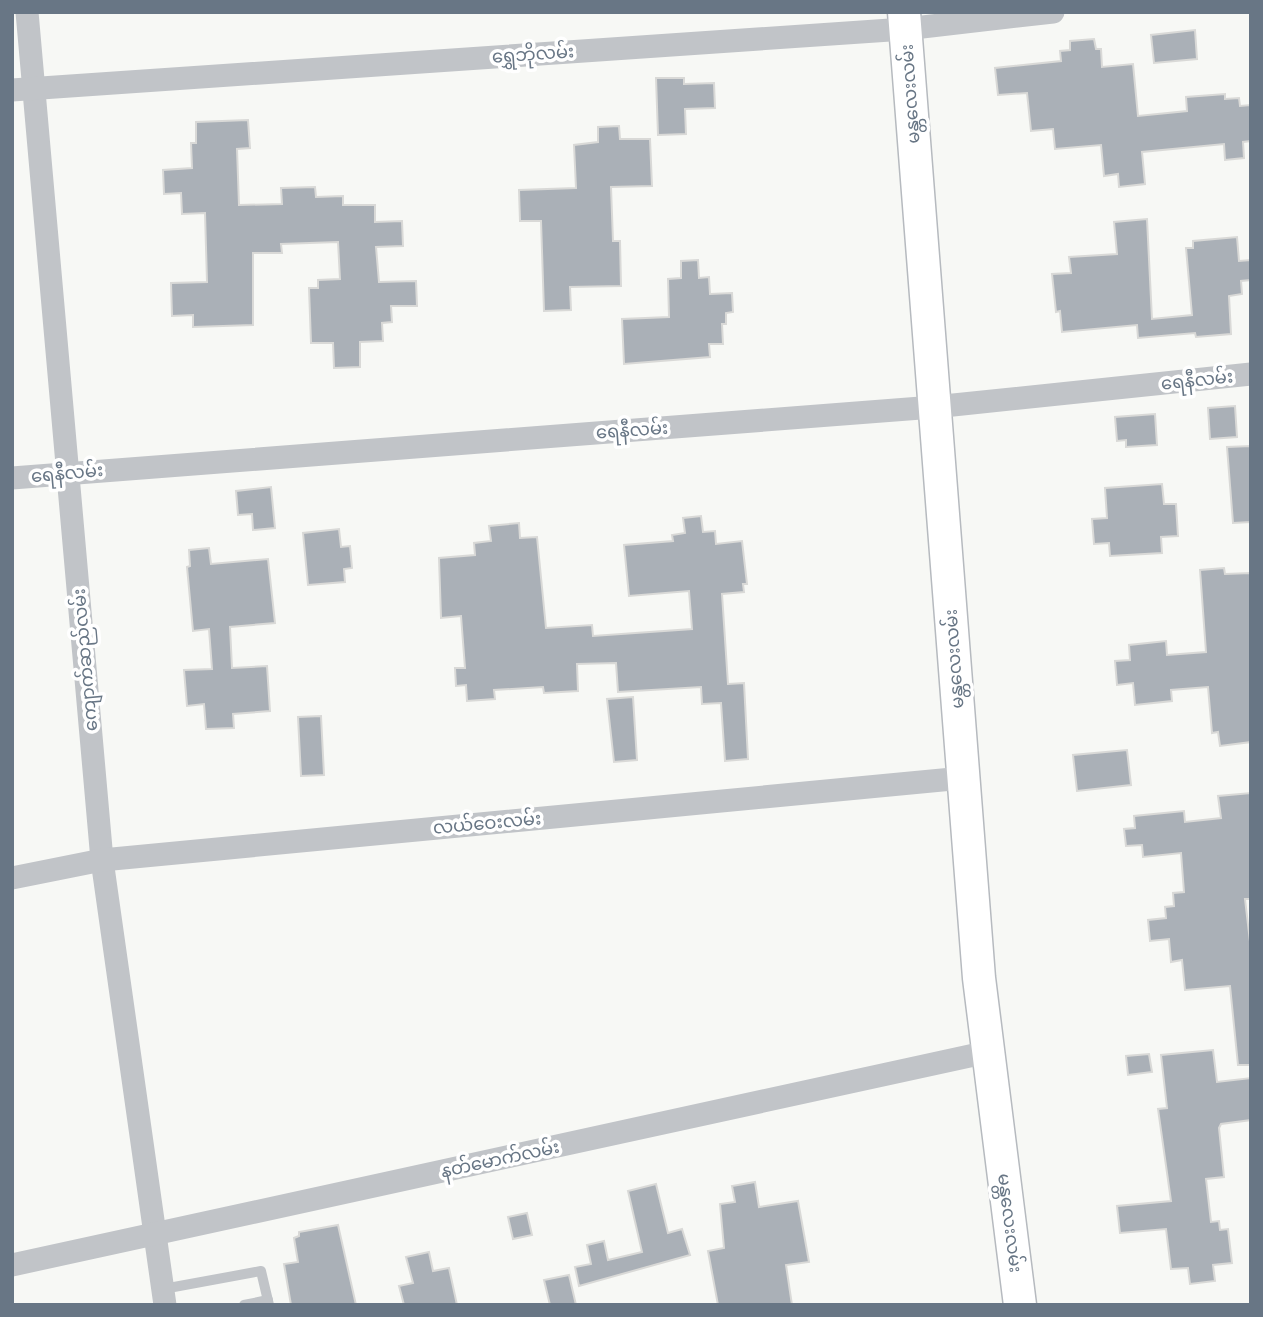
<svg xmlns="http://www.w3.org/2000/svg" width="1263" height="1317" font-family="Overpass,'Noto Sans Myanmar',sans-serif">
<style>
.building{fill:#aab0b7;stroke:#d9d9d7;stroke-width:2}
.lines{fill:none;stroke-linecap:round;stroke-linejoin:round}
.secondary-casing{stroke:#b6babf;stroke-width:35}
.lane{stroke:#c1c4c8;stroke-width:10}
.street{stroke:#c1c4c8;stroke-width:23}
.secondary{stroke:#fff;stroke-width:32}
.labels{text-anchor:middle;stroke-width:7;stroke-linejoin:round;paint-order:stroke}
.street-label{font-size:18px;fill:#687685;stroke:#fff}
</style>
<rect width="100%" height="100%" fill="#f7f8f5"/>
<!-- building -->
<g class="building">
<path d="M1195 30 1197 59 1154 63 1151 35Z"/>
<path d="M1094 39 1096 49H1101L1102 67 1133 64 1138 116 1187 111 1186 97 1225 94V99L1239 98 1240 106 1251 105V141L1243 142 1244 158 1225 160 1224 144 1142 152 1145 184 1119 187 1118 174 1104 176 1101 145 1055 149 1053 129 1031 131 1027 93 998 95 995 68 1061 61 1060 51 1070 50V41Z"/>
<path d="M656 78H684V84L714 83 715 108 685 109 686 134 658 135Z"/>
<path d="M248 120 250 148 237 149 239 205 282 204 281 188 315 187 316 197 343 196V205H375V222L402 221 403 246 376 247 379 282 416 281 417 306H391L392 322 382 323 383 341 360 342V367L334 368 333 343H311L309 288H318V280L340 279 338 242 281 244 282 253H253V325L193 327V315L172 316 171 283 207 282 205 213 182 214 181 193 164 194 163 170 192 168 191 143H196V122Z"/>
<path d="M619 126 620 139H650L652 186 611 187 613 241H620L621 286 570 287 571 310 544 311 541 221H520L519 190 576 188 574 145 598 142V127Z"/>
<path d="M1147 219 1152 319 1192 315 1186 248H1193V241L1237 237 1239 261 1251 260V280L1241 281 1242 294 1229 296 1231 334 1196 337 1195 333 1138 338 1137 325 1062 332 1060 311 1056 312 1052 274 1071 273 1069 257 1117 254 1114 222Z"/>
<path d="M698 260 699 278 709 277 710 294 732 293 733 312 726 313V324H722L723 344H709L710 357 624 364 622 319 669 317 668 279 681 278V261Z"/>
<path d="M1235 406 1237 437 1210 439 1208 408Z"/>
<path d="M1155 414 1157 445 1126 447V440L1117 441 1115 417Z"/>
<path d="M1251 446V522L1233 523 1227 447Z"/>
<path d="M1162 484 1164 504H1176L1178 536 1161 537 1162 553 1110 556 1109 543 1094 544 1092 519 1107 518 1105 488Z"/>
<path d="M271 487 275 528 253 530 252 514 238 515 236 491Z"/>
<path d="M701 516 703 532 715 531 716 544 742 541 747 584H743L744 592 722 594 728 684 744 683 748 759 725 761 721 703 702 704 701 687 618 692 616 663 577 664 578 691 544 693 543 687 494 690 495 699 467 701 466 685 456 686 455 668H465L461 616 441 618 439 558 475 555 474 543 491 541 489 526 519 523 520 538 537 537 546 628 592 625 593 636 692 629 689 591 629 596 624 545 673 541 672 535 685 533 683 518Z"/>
<path d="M339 529 341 547 350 546 352 568 344 569 345 582 308 585 303 533Z"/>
<path d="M209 548 211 564 268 559 275 623 230 627 232 668 267 666 270 711 233 714 234 728 206 729 204 704 187 706 184 670 212 669 209 629 193 631 187 567 190 566 189 550Z"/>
<path d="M1224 568 1225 574 1251 573V742L1220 746 1218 732 1212 733 1208 687 1171 690 1172 701 1135 705 1133 683 1117 685 1115 661 1130 660 1129 645 1166 641 1167 655 1206 652 1200 570Z"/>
<path d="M633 697 637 760 614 762 607 699Z"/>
<path d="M321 716 324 775 301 776 298 717Z"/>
<path d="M1127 750 1131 785 1077 791 1073 755Z"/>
<path d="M1251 793V899H1245L1251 950V1065H1238L1230 986 1185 990 1182 960 1171 962 1169 939 1150 941 1148 920 1166 918 1165 907 1174 906 1173 893 1184 892 1181 853 1143 857 1142 845 1126 846 1124 829 1135 828 1134 816 1184 811 1185 822 1221 818 1218 796Z"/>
<path d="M1213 1050 1217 1082 1251 1078V1120L1221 1124 1219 1128 1224 1177 1206 1179 1211 1222 1219 1221 1220 1230 1228 1229 1232 1263 1213 1265 1215 1281 1190 1284 1188 1268 1171 1269 1166 1229 1120 1233 1117 1206 1171 1201 1158 1109 1167 1108 1161 1055Z"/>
<path d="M1149 1054 1152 1072 1128 1075 1126 1056Z"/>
<path d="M755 1182 759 1207 798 1201 809 1262 786 1265 792 1305H718L708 1251 724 1248 720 1204 735 1202 732 1186Z"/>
<path d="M656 1184 668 1233 682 1229 690 1255 579 1286 575 1267 591 1264 587 1245 604 1241 608 1260 642 1252 628 1191Z"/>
<path d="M527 1213 532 1235 513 1239 508 1217Z"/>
<path d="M338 1225 356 1305H291L284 1264 298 1262 294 1238 299 1236V1232Z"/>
<path d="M429 1252 433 1271 449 1268 457 1305H404L399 1286 413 1283 406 1257Z"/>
<path d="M569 1275 576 1305H550L544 1280Z"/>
</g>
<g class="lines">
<defs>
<path id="secondary" d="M904 12 979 978 1020 1305"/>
</defs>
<!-- secondary casing -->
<use href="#secondary" class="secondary-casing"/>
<!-- lane -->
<g class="lane">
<path d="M163 1289 261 1271 269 1305"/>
<path d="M244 1305 268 1300"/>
</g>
<!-- street -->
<g class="street">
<path d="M27 12 102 860 165 1305"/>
<path d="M12 90 905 29 1053 12"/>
<path d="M12 478 934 407 1251 374"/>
<path d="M12 878 102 860 963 778"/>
<path d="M12 1265 988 1052"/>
</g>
<!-- secondary -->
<use href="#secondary" class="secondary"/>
</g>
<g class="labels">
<!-- street labels -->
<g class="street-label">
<text transform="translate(533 54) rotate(-4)" y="6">ရွှေဘိုလမ်း</text>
<text transform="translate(910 94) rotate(-94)" y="6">မန္တလေးလမ်း</text>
<text transform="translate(1197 380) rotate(-6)" y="6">ရေနီလမ်း</text>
<text transform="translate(632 430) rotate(-4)" y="6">ရေနီလမ်း</text>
<text transform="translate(67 473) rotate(-5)" y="6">ရေနီလမ်း</text>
<text transform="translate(954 659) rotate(-94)" y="6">မန္တလေးလမ်း</text>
<text transform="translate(85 660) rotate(-95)" y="6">ကျောက်ဆည်လမ်း</text>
<text transform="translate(487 823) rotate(-5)" y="6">လယ်ဝေးလမ်း</text>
<text transform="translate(500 1159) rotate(-12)" y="6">နတ်မောက်လမ်း</text>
<text transform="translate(1010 1223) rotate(83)" y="6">မန္တလေးလမ်း</text>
</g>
</g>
<!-- border -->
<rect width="1263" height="1317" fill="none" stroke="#687685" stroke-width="28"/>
</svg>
